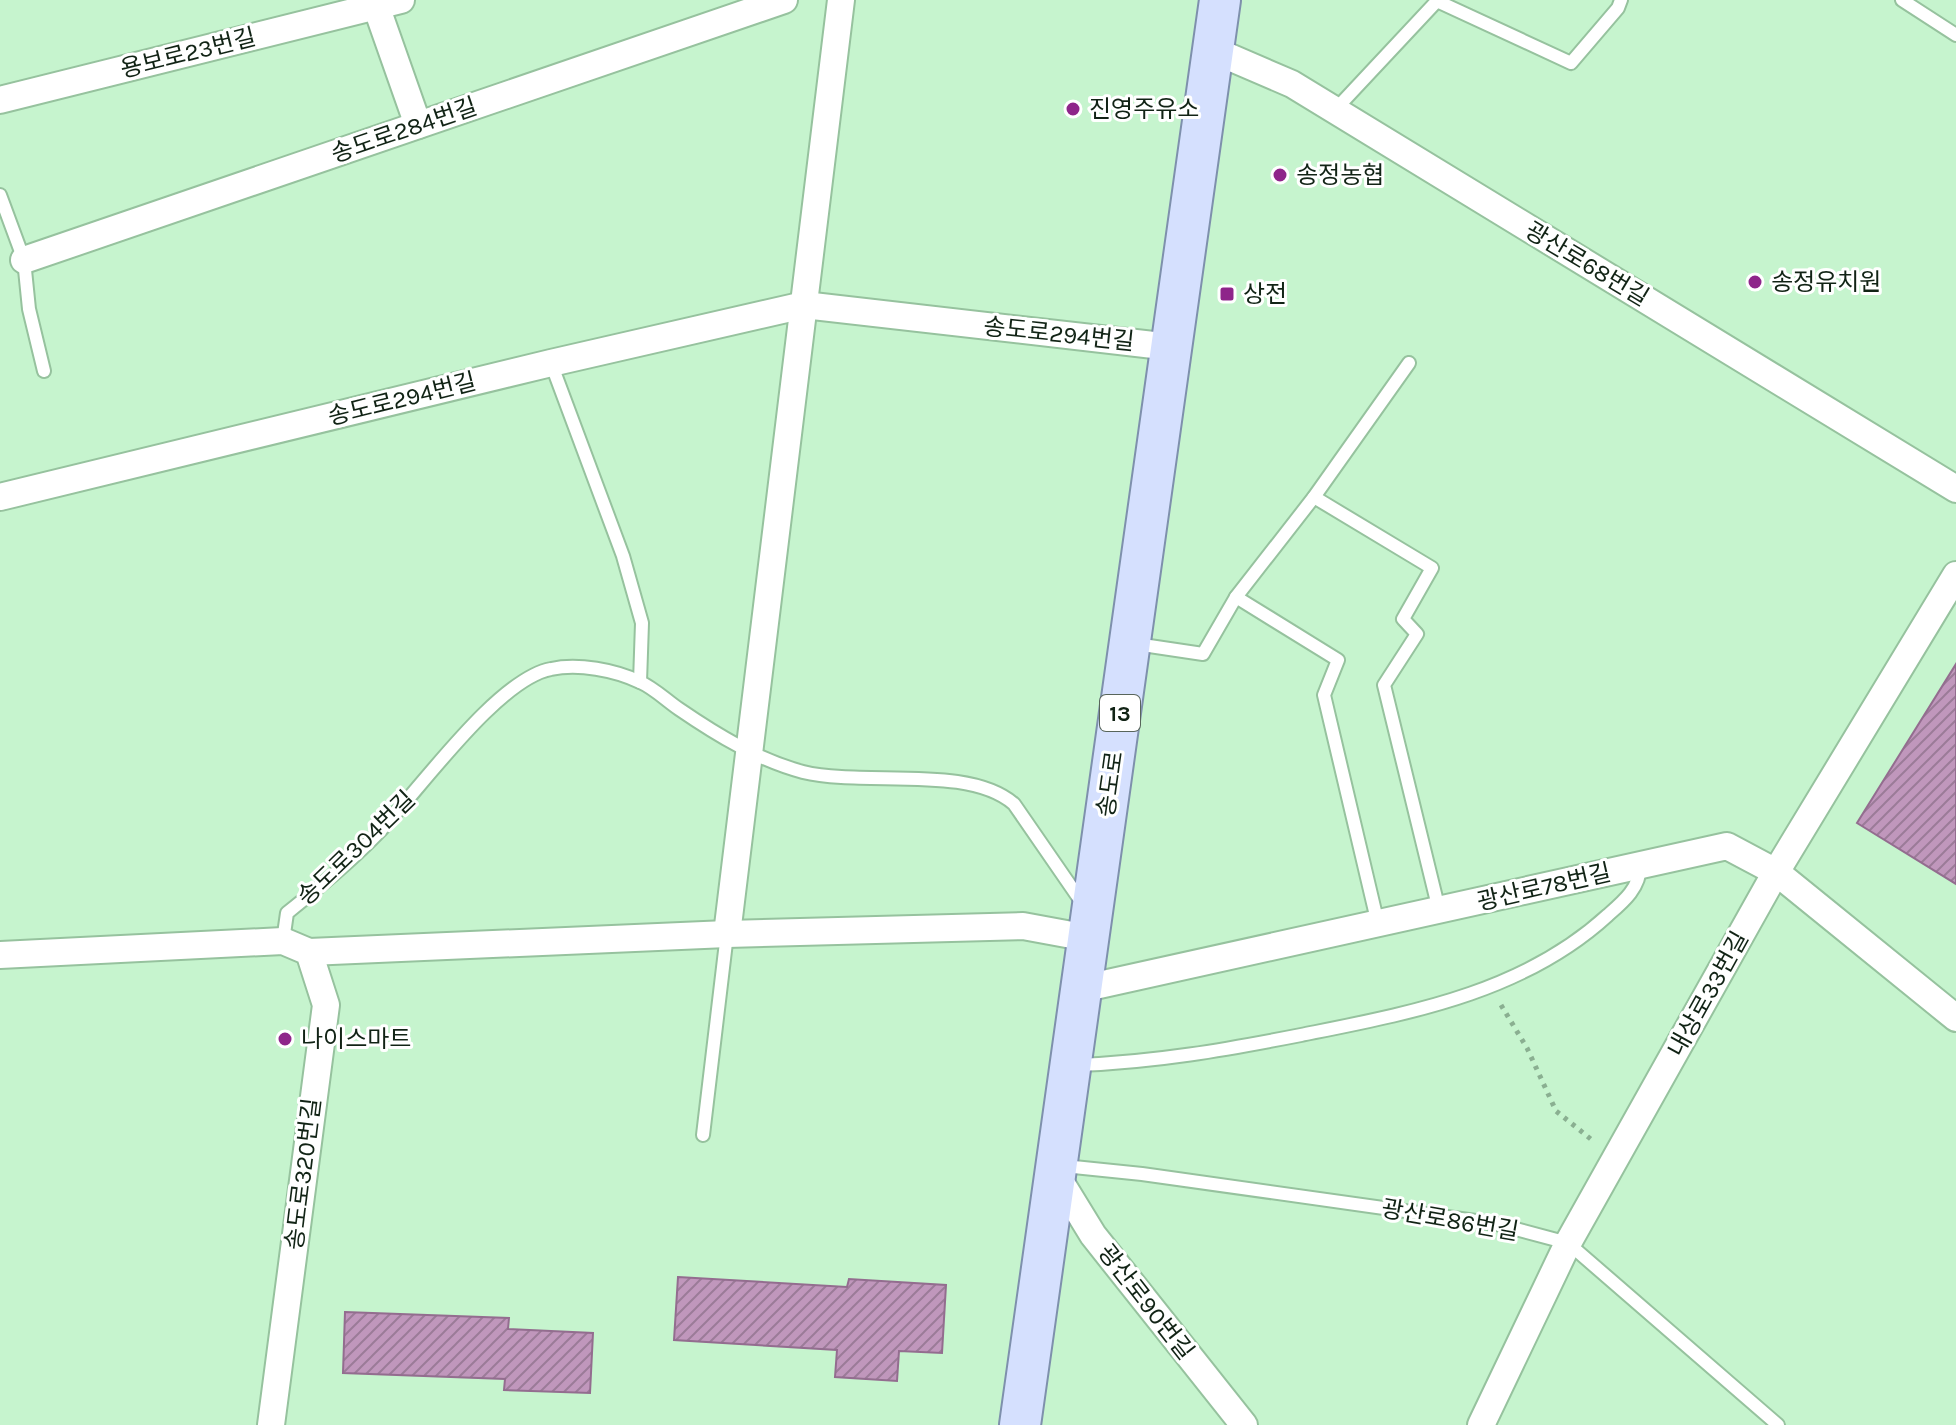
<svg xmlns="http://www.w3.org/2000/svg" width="1956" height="1425" font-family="Karla,'Noto Sans KR',sans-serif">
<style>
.building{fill:url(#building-hatch);stroke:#936d8f;stroke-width:2}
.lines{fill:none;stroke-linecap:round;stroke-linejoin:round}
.lane-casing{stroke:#96c29e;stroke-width:16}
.street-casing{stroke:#96c29e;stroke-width:30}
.primary-casing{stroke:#7e90ac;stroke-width:44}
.path{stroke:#8aaf91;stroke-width:5;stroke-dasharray:4 6;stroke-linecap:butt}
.lane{stroke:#fff;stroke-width:12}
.street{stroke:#fff;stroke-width:26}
.primary{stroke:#d5e0fe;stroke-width:40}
.poi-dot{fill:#8e258a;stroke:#fff;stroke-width:3}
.labels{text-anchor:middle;stroke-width:6;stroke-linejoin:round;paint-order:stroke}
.shield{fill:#fff;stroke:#58655b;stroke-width:2}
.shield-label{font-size:22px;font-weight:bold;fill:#112315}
.street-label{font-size:24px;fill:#112315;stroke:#fff}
.poi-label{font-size:24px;fill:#112315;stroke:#fff;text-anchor:start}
</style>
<defs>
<pattern id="building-hatch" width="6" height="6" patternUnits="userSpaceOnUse" patternTransform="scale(2)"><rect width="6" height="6" fill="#c097bc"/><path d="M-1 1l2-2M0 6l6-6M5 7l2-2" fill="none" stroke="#9b7b98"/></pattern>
</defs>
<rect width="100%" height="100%" fill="#c6f4ce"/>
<!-- building -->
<g class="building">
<path d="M1956 664V884L1857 823Z"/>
<path d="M678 1277 847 1287 849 1279 946 1285 942 1353 899 1351 897 1381 835 1377 837 1350 674 1340Z"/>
<path d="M345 1312 509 1318 508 1329 593 1333 590 1393 504 1390 505 1379 343 1373Z"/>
</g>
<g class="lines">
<defs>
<g id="lane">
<path d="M1902 0 1956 35"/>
<path d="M1335 110 1437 1 1571 63 1618 8 1621 0"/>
<path d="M0 195 24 260 29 309 44 371"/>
<path d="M551 363 623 556 642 623 640 682"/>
<path d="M1314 497 1432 568 1403 619 1417 634 1384 685 1439 910"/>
<path d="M1236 597 1338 660 1324 695 1378 924"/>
<path d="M1136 644 1203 654 1236 597 1314 497 1409 363"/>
<path d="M283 941 287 913C318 888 350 862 378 833 418 792 497 679 551 669 578 663 615 670 640 682 654 688 667 701 679 709 717 735 758 760 803 772 864 787 968 764 1014 804L1083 904"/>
<path d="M1078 1065C1156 1062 1224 1050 1301 1035 1410 1013 1523 993 1608 915 1623 902 1640 888 1640 866"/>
<path d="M703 1135 727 934"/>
<path d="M1064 1166 1142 1174 1497 1224 1568 1243 1778 1425"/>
</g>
<g id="street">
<path d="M374 0 418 125"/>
<path d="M1213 50 1292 84 1956 489"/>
<path d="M0 100 401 0"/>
<path d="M24 260 784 0"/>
<path d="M0 497 551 363 804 305 1171 347"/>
<path d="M727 934 841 0"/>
<path d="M309 952 727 934 1023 926 1088 938"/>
<path d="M0 955 283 941 309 952 326 1005 271 1425"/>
<path d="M1081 989 1727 846 1776 872 1956 1018"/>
<path d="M1055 1173 1093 1235 1244 1425"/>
<path d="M1481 1425 1568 1243 1776 872 1956 575"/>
</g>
<path id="primary" d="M1020 1425 1220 0"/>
</defs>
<!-- lane casing -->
<use href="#lane" class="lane-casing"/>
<!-- street casing -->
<use href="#street" class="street-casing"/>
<!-- primary casing -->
<use href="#primary" class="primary-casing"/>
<!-- path -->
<path class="path" d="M1501 1005 1527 1048 1556 1111 1592 1140"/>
<!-- lane -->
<use href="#lane" class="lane"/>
<!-- street -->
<use href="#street" class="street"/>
<!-- primary -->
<use href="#primary" class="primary"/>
</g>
<!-- markers -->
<g class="poi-dot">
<circle cx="1073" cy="109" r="8"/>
<circle cx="1280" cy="175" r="8"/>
<circle cx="1755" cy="282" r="8"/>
<rect x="1219" y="286" width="16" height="16" rx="4"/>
<circle cx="285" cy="1039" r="8"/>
</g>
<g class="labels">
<!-- shield labels -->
<rect class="shield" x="1100" y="695" width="40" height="36" rx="6"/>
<g class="shield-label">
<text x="1120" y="721">13</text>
</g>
<!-- street labels -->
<g class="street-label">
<text transform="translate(188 53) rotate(-14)" y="8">용보로23번길</text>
<text transform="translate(404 130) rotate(-19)" y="8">송도로284번길</text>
<text transform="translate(1587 264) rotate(31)" y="8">광산로68번길</text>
<text transform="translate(1059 334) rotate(6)" y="8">송도로294번길</text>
<text transform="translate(402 399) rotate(-14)" y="8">송도로294번길</text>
<text transform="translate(1110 784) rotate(-82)" y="8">송도로</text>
<text transform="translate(356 848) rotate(-44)" y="8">송도로304번길</text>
<text transform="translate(1544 887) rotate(-13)" y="8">광산로78번길</text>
<text transform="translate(1708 994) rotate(-61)" y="8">내상로33번길</text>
<text transform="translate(303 1174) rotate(-83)" y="8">송도로320번길</text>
<text transform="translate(1450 1220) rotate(10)" y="8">광산로86번길</text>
<text transform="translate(1146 1302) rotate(52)" y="8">광산로90번길</text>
</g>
<!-- poi labels -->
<g class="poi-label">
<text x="1089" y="117">진영주유소</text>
<text x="1296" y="183">송정농협</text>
<text x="1771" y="290">송정유치원</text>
<text x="1243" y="302">상전</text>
<text x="301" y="1047">나이스마트</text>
</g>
</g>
</svg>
